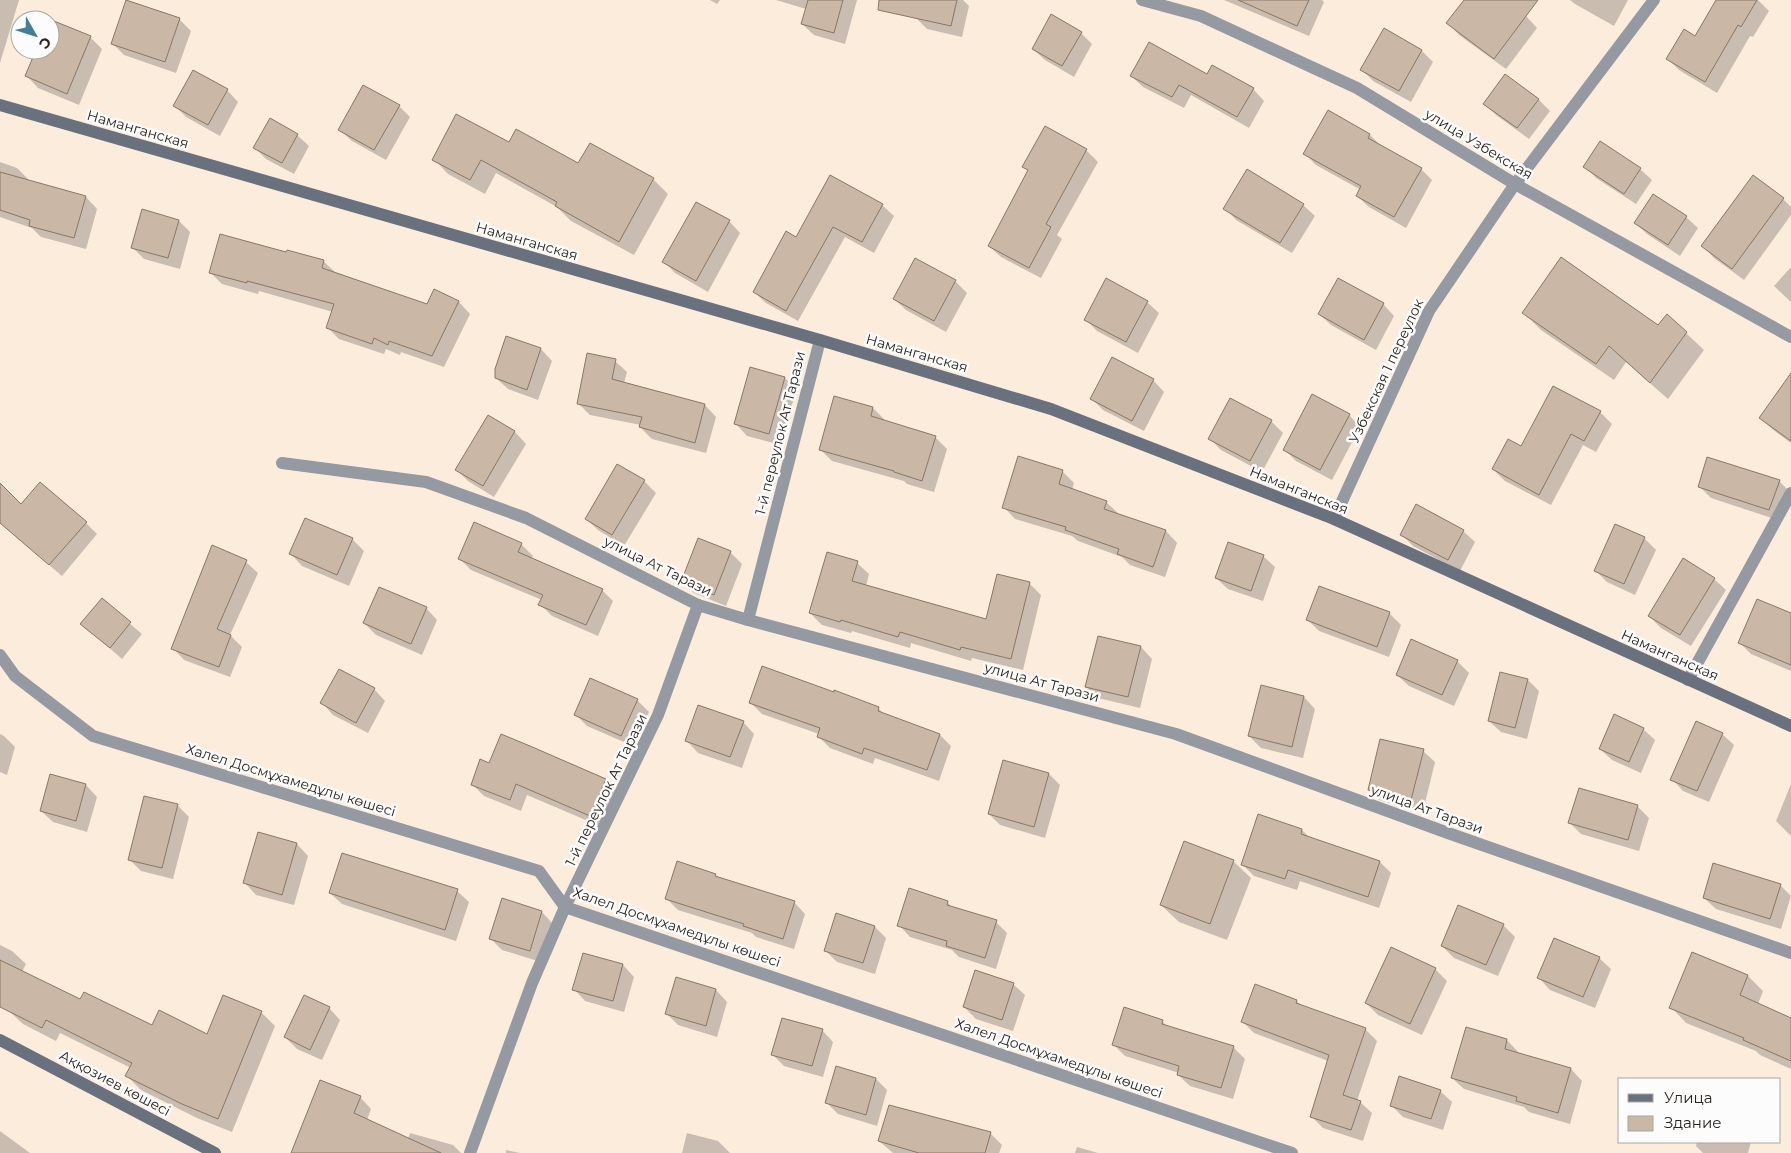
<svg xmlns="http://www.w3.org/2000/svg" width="1791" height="1153" font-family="Montserrat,sans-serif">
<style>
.shadow{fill:#0003}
.building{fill:#cbb7a5;stroke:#897766}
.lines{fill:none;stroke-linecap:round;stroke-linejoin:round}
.street{stroke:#9499a2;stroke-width:12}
.secondary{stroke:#69707e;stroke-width:12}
.labels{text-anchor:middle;stroke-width:5;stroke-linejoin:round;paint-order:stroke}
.street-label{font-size:14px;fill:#2b241d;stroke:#fcfcfc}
</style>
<rect width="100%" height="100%" fill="#fcecdc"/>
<!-- shadow -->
<g class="shadow">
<path d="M0 0H19L0 63Z"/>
<path d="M710 0H720L717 4Z"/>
<path d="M776 0H857L845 44 814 35 802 24 806 9Z"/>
<path d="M919 0H963L969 6 962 37 927 29 915 17Z"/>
<path d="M1224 0H1322L1324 2 1309 36Z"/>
<path d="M1465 0H1504L1526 16 1537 28 1506 69 1459 35 1448 23Z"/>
<path d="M1570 0H1628L1614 26 1575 4Z"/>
<path d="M1718 0H1758L1769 11 1753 37 1750 36 1717 93 1679 70 1668 59 1695 38Z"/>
<path d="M179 19 191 31 176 73 124 55 113 44Z"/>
<path d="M1384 30 1422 51 1433 62 1411 102 1373 81 1362 70Z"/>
<path d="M1081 33 1092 44 1074 77 1045 60 1033 49Z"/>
<path d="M90 37 102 49 79 105 38 88 27 76 38 50H50Z"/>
<path d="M1131 76H1207L1253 89 1264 101 1249 128 1191 95 1184 108 1143 87Z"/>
<path d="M227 90 238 102 220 136 186 117 175 106Z"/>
<path d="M1538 99 1550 111 1529 139 1496 115 1485 104Z"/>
<path d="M399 106 410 117 386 160 352 141 340 130Z"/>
<path d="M1045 128 1086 150 1098 162 1057 235 1062 239 1041 278 1001 257 989 246 1029 171 1024 166Z"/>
<path d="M297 135 309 146 294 174 266 159 255 148Z"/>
<path d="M1370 135 1381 146 1421 169 1432 180 1406 228 1369 207 1357 196 1361 190 1316 165 1305 154Z"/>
<path d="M509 144 579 165 653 179 668 194 634 255 571 221 557 207 496 173 485 194 448 174 434 159Z"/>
<path d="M0 162 17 168 28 179V181L86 197 97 209 86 249 41 237 32 228 0 217Z"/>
<path d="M1585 166 1640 169 1652 180 1636 204 1596 178Z"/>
<path d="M1783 199 1791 207V215L1744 280 1714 258 1703 246Z"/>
<path d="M882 205 894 216 874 253 845 237 798 321 766 303 754 292 797 239Z"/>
<path d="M1303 205 1315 216 1292 253 1236 220 1225 208Z"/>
<path d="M1686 217 1698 228 1680 256 1647 234 1635 223Z"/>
<path d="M179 221 190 232 180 269 144 259 133 248Z"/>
<path d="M729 221 740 233 708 292 675 273 664 262Z"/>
<path d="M287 254 323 261 335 272 427 306 435 290 459 302 470 314 444 367 401 352 400 355 386 349 384 354 339 339 327 327 333 312 259 291 258 294 222 284 211 273Z"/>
<path d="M915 259 955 281 967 293 946 332 906 310 894 299Z"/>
<path d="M1791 267V302L1774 286Z"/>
<path d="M1147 302 1159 313 1138 353 1097 331 1086 320Z"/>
<path d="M1383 304 1394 316 1376 350 1331 325 1319 314Z"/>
<path d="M1524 313 1658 327 1686 333 1704 350 1668 399 1626 362 1614 380 1541 330Z"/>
<path d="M507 338 541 349 552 361 538 400 508 389 496 378Z"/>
<path d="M615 361 627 372 624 383 705 405 716 417 706 453 652 439 640 427 641 425 590 415 578 403Z"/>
<path d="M1791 376V443L1772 429 1761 418Z"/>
<path d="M785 378 796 390 781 445 747 436 736 424Z"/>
<path d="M1153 380 1164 392 1144 431 1103 410 1091 398Z"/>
<path d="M873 408 884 419V421L935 437 947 449 934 492 907 484 904 481 832 461 821 450Z"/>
<path d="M1600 412 1612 424 1596 452 1583 445 1551 505 1505 481 1493 469 1521 447Z"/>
<path d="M1349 415 1360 427 1332 480 1296 461 1284 449Z"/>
<path d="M488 416 515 432 526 444 494 497 468 481 457 470Z"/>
<path d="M1271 421 1283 433 1262 472 1221 450 1210 439Z"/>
<path d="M1019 458 1063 472 1074 483 1072 490 1106 502 1118 513 1117 515 1166 531 1177 543 1165 577 1130 565 1122 557 1078 541 1072 536 1015 519 1004 507Z"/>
<path d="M644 481 656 493 624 546 598 530 586 519Z"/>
<path d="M1779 481 1791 493 1781 521 1711 498 1699 486Z"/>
<path d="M0 484 21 506 86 523 97 534 62 576 0 523Z"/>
<path d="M306 519 352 539 364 551 349 586 302 566 291 554Z"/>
<path d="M1463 531 1475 542 1460 571 1413 546 1402 535Z"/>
<path d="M1644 538 1656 550 1635 595 1607 582 1595 570Z"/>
<path d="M521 544 533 556 531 559 602 590 613 601 598 636 552 616 540 604 542 600 471 570 460 559Z"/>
<path d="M730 552 742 564 726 606 694 593 682 582Z"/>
<path d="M1263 556 1275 567 1263 601 1228 589 1216 578Z"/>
<path d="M246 562 258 573 230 635 242 647 230 677 184 660 173 648Z"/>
<path d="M857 563 869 574 866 586 987 621 1029 583 1041 595 1023 670 972 658 971 661 911 643 910 648 852 631 851 633 822 625 810 613Z"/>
<path d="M1714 579 1726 590 1691 646 1661 628 1649 616Z"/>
<path d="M1320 587 1390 614 1401 625 1389 657 1319 631 1308 620Z"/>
<path d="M102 600 142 634 122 659 82 624Z"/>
<path d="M426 608 437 620 422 655 376 635 364 623Z"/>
<path d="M1791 615V671L1751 654 1739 642Z"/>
<path d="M1141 647 1152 659 1140 708 1098 698 1086 687Z"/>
<path d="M1457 661 1469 673 1454 706 1409 686 1397 675Z"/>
<path d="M1528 680 1539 691 1527 739 1501 732 1489 721Z"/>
<path d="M1262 687 1304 697 1315 709 1303 758 1261 748 1249 736Z"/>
<path d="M374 689 385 701 368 733 333 715 322 703Z"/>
<path d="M637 700 649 712 633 746 587 726 575 714Z"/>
<path d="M750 702 878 708 886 716 940 735 951 746 939 781 875 758 873 764 830 748 818 736 819 734 762 714Z"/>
<path d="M743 722 754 734 742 768 698 753 687 741Z"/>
<path d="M1643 729 1655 740 1641 773 1612 760 1600 749Z"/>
<path d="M0 734 4 736 15 747 7 775 0 772Z"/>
<path d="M1722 734 1734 745 1709 802 1683 791 1672 779Z"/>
<path d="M1423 751 1435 762 1423 811 1381 801 1369 790Z"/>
<path d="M490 765 605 781 617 792 602 827 527 795 521 811 484 796 472 784Z"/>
<path d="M1049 774 1060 785 1045 838 1000 825 989 814Z"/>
<path d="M1791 784V836L1776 821Z"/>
<path d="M86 785 97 797 87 832 53 822 41 811Z"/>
<path d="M177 805 189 817 173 879 141 871 130 860Z"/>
<path d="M1637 806 1649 818 1639 851 1581 834 1570 823Z"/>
<path d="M1302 830 1310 838 1380 862 1391 873 1379 908 1300 881 1297 890 1254 876 1242 864Z"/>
<path d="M297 844 308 856 294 905 256 895 245 883Z"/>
<path d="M1233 861 1251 878 1227 940 1179 922 1161 905Z"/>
<path d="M715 875 719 878 794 902 805 914 794 949 756 937 752 933 678 910 666 898Z"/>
<path d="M1780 885 1791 896 1781 929 1716 909 1704 898Z"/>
<path d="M457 891 469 902 456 941 342 904 330 893Z"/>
<path d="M502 900 542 912 553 924 541 962 502 950 490 938Z"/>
<path d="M947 902 954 909 996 922 1007 933 996 969 959 957 952 950 910 937 899 925Z"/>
<path d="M1503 925 1515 937 1498 976 1454 958 1442 946Z"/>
<path d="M875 927 886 938 875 974 837 962 825 950Z"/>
<path d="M0 945 12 951 26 964 22 972 81 1000 152 1026 208 1036 261 1012 275 1026 232 1132 197 1118 141 1090 127 1076 131 1068 60 1033 56 1041 23 1024 9 1011 0 997Z"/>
<path d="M1692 953 1748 976 1763 991 1758 1004 1791 1019V1069L1760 1055 1756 1051 1686 1023 1671 1007Z"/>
<path d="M584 954 623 965 634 977 624 1012 585 1001 574 989Z"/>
<path d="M1599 958 1611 969 1595 1008 1550 990 1539 978Z"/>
<path d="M1435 969 1447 981 1422 1035 1378 1015 1366 1003Z"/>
<path d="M1013 984 1025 995 1013 1031 976 1019 964 1007Z"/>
<path d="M716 990 727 1002 717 1037 678 1025 667 1014Z"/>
<path d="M1297 1001 1302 1007 1366 1030 1377 1041 1357 1101 1360 1102 1372 1113 1363 1141 1323 1128 1311 1116 1328 1061 1254 1033 1242 1021Z"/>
<path d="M329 1008 340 1020 322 1060 297 1049 285 1037Z"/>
<path d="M1162 1021 1169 1028 1233 1047 1245 1059 1233 1099 1190 1086 1178 1075 1179 1073 1125 1056 1113 1044Z"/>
<path d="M1466 1028 1507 1040 1518 1052V1054L1571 1069 1582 1081 1570 1124 1529 1112 1524 1107 1464 1089 1452 1078Z"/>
<path d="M822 1030 833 1042 823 1077 784 1066 772 1054Z"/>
<path d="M837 1068 876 1079 887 1090 877 1126 838 1114 827 1103Z"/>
<path d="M1440 1091 1452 1102 1443 1130 1403 1117 1391 1105Z"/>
<path d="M360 1097 371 1109 367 1120 408 1139 410 1133 453 1145 461 1153H298Z"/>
<path d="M0 1131 30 1153H0Z"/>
<path d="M687 1133 718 1141 730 1153H682Z"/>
<path d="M990 1133 1002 1145 999 1153H893L879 1141Z"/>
<path d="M1697 1142H1751L1748 1153H1703L1696 1146Z"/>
<path d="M1077 1147 1098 1153H1075Z"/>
<path d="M506 1150 520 1153H506Z"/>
</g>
<!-- building -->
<g class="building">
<path d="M126 0 180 18 165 62 111 44Z"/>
<path d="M808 0H843L834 33 801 24Z"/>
<path d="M879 0H957L951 26 878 10Z"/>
<path d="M1238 0H1309L1297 26Z"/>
<path d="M1464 0H1538L1494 59 1446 23Z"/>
<path d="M1716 0H1757L1741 27 1738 25 1705 82 1666 59 1684 29 1695 36Z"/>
<path d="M1051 14 1082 32 1062 66 1032 49Z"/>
<path d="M49 19 91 36 67 94 25 76 36 50H50Z"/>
<path d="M1384 28 1422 50 1399 91 1360 70Z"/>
<path d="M1149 42 1207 74 1212 65 1254 88 1237 117 1179 85 1172 97 1130 76Z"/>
<path d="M193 70 228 89 208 125 173 106Z"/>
<path d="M1505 74 1539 99 1517 128 1483 104Z"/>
<path d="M363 85 400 105 374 150 338 130Z"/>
<path d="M1328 110 1370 134 1368 138 1422 168 1394 217 1356 196 1361 186 1303 154Z"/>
<path d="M456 114 509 142 516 129 578 163 590 143 654 178 619 242 555 206 557 202 481 160 470 180 432 160Z"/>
<path d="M270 118 298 134 282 163 253 148Z"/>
<path d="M1045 126 1087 149 1046 224 1051 227 1029 268 988 246 1028 170 1022 167Z"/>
<path d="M1600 141 1641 168 1624 194 1583 167Z"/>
<path d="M1247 169 1304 204 1280 243 1223 209Z"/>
<path d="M0 172 86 196 74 238 29 226 30 220 0 210Z"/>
<path d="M830 175 883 204 862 242 833 227 786 311 753 292 786 231 796 237Z"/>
<path d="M1753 175 1784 198 1732 269 1701 246Z"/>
<path d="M1653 194 1687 216 1668 245 1634 223Z"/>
<path d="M696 202 730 220 696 281 662 262Z"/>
<path d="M142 209 179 220 168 258 131 248Z"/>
<path d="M220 234 286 252 287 250 324 260 322 268 427 304 434 289 459 301 432 356 389 341 388 345 374 338 372 344 326 328 334 304 247 281V283L209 273Z"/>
<path d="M1561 257 1658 325 1667 314 1687 332 1650 383 1609 346 1596 364 1522 313Z"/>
<path d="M915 258 956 280 934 321 893 299Z"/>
<path d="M1106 278 1148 301 1126 342 1084 320Z"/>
<path d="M1338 278 1384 303 1364 340 1318 314Z"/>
<path d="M506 336 541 348 527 390 495 378V369Z"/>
<path d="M587 353 616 359 612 379 705 404 695 443 639 427 642 417 577 404Z"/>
<path d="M1112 357 1154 379 1132 421 1090 399Z"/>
<path d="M750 367 785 377 769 434 734 424Z"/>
<path d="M1791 373V441L1759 418Z"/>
<path d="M1553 386 1601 411 1584 441 1571 434 1539 495 1492 469 1508 439 1521 446Z"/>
<path d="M1312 394 1350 414 1320 470 1283 450Z"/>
<path d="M834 396 873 407 871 416 936 436 922 481 894 472V471L819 450Z"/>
<path d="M1230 398 1272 420 1250 461 1208 439Z"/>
<path d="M488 415 515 431 483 486 455 470Z"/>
<path d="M1018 456 1063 470 1059 484 1107 501 1104 509 1166 530 1153 567 1117 554 1119 549 1065 530 1066 527 1002 508Z"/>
<path d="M1707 457 1780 480 1769 510 1698 487Z"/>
<path d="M617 464 645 480 612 535 585 519Z"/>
<path d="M40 482 87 522 49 565 0 523V483L21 504Z"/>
<path d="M1416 504 1464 530 1448 560 1400 535Z"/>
<path d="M305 518 353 538 337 575 289 554Z"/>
<path d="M474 522 522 543 518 552 603 589 586 625 538 605 543 595 458 559Z"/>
<path d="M1615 524 1645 537 1624 584 1594 571Z"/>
<path d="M698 538 731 551 714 595 681 582Z"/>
<path d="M1228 542 1264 555 1251 591 1215 578Z"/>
<path d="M212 545 247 560 217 629 231 635 219 667 171 649Z"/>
<path d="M827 552 858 561 852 581 986 619 997 574 1030 582 1011 659 961 647 960 650 900 632 898 637 841 620 840 622 809 613Z"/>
<path d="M1683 558 1715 578 1680 635 1648 616Z"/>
<path d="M1319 586 1390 612 1377 647 1306 620Z"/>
<path d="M379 587 427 607 411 644 363 623Z"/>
<path d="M102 598 131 622 110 648 80 624Z"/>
<path d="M1757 599 1791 613V665L1738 643Z"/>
<path d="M1098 636 1141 646 1128 697 1085 687Z"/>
<path d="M1411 639 1458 660 1442 695 1396 675Z"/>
<path d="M762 666 834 692V690L879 707 878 711 940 734 927 770 864 748 862 754 817 737 820 728 749 703Z"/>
<path d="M339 669 375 688 356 723 320 703Z"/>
<path d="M1500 672 1528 679 1515 728 1488 721Z"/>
<path d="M590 678 638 699 621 736 574 715Z"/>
<path d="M1261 685 1304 696 1292 747 1248 736Z"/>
<path d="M698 705 744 721 730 757 685 741Z"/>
<path d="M1614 714 1644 728 1629 762 1599 749Z"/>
<path d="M1696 721 1723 733 1697 791 1670 780Z"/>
<path d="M501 734 530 746 606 779 590 816 516 784 510 800 471 785 480 759 489 763Z"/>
<path d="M1380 739 1424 749 1411 800 1368 790Z"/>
<path d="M1003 760 1049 773 1034 827 988 814Z"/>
<path d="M50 774 86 784 76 821 40 811Z"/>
<path d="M1579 788 1638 805 1628 840 1568 823Z"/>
<path d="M144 796 178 804 162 868 128 860Z"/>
<path d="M1258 814 1302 829 1301 834 1380 861 1368 897 1288 870 1285 879 1241 865Z"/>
<path d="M258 832 297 843 282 895 243 883Z"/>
<path d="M1184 841 1234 860 1210 924 1160 905Z"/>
<path d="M342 853 458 889 445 930 329 893Z"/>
<path d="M677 861 716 874 715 876 795 901 783 939 743 926 744 924 665 899Z"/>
<path d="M1713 863 1781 884 1770 919 1703 898Z"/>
<path d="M909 888 948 901 947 905 997 920 985 958 946 946 947 941 897 926Z"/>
<path d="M502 898 542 911 530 951 489 939Z"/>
<path d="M1458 905 1504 924 1486 965 1441 946Z"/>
<path d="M836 913 875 926 863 963 824 951Z"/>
<path d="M1554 938 1600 957 1583 997 1537 978Z"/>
<path d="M1391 947 1436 968 1410 1024 1365 1003Z"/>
<path d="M1692 952 1748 975 1740 995 1791 1018V1061L1743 1040 1744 1038 1669 1008Z"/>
<path d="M583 953 623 964 613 1001 572 990Z"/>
<path d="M0 960 80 999 84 992 152 1025 159 1010 207 1034 223 995 262 1011 218 1119 182 1104 125 1076 132 1063 46 1020 42 1028 0 1007Z"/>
<path d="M975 970 1014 983 1002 1020 963 1007Z"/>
<path d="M676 977 716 989 706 1026 665 1014Z"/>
<path d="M1255 984 1297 1000 1296 1003 1366 1028 1343 1095 1361 1101 1351 1130 1310 1117 1329 1055 1241 1022Z"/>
<path d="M304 995 330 1007 310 1050 284 1037Z"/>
<path d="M1124 1007 1163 1020 1162 1024 1234 1046 1221 1088 1177 1075 1179 1066 1112 1045Z"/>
<path d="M782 1018 823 1029 812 1066 771 1055Z"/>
<path d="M1466 1027 1507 1039 1505 1049 1571 1068 1558 1113 1516 1101 1517 1097 1451 1078Z"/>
<path d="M836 1066 876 1078 866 1115 825 1103Z"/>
<path d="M1399 1076 1441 1090 1431 1119 1390 1106Z"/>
<path d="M320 1080 361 1096 354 1113 441 1153H291Z"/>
<path d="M889 1105 991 1132 985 1153H919L878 1141Z"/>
</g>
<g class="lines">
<!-- street -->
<g class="street">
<path d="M1142 0 1201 16 1357 88 1515 184 1791 337"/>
<path d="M282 463 426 482 526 518 698 605 748 620 1176 734 1448 833 1791 953"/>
<path d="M1334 519 1429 311 1515 184 1654 0"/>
<path d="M748 620 820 340"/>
<path d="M0 655 15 676 93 736 539 871 565 907 1292 1153"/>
<path d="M1688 680 1791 493"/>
<path d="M470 1153 532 983 565 907 658 715 698 605"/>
</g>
<!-- secondary -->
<g class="secondary">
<path d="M0 105 820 340 1051 409 1334 519 1791 726"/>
<path d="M0 1040 215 1153"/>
</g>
</g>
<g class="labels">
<!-- street labels -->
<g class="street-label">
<text transform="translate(138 129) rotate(16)" y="5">Наманганская</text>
<text transform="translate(1479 144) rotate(31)" y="5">улица Узбекская</text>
<text transform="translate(527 241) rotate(16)" y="5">Наманганская</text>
<text transform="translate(917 353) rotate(16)" y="5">Наманганская</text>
<text transform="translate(1386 371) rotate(-65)" y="5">Узбекская 1 переулок</text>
<text transform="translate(780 433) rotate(-76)" y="5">1-й переулок Ат Тарази</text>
<text transform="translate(1299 490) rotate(22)" y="5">Наманганская</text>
<text transform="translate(658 566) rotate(26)" y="5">улица Ат Тарази</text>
<text transform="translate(1670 655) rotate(24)" y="5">Наманганская</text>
<text transform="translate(1042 682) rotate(15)" y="5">улица Ат Тарази</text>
<text transform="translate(291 780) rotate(17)" y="5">Халел Досмұхамедұлы көшесі</text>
<text transform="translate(606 790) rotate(-64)" y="5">1-й переулок Ат Тарази</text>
<text transform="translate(1427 809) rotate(20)" y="5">улица Ат Тарази</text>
<text transform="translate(677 927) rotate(19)" y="5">Халел Досмұхамедұлы көшесі</text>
<text transform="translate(1059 1058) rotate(19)" y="5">Халел Досмұхамедұлы көшесі</text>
<text transform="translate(115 1083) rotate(28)" y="5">Аққозиев көшесі</text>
</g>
</g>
<!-- legend -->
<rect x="1618" y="1078" width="162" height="65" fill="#fcfcfc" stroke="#a8a6a3"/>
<rect x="1628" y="1094" width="25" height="8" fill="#69707e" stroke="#a8a6a3"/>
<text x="1664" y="1103" font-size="15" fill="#2b241d">Улица</text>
<rect x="1628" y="1116" width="25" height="15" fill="#cbb7a5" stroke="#a8a6a3"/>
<text x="1664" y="1128" font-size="15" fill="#2b241d">Здание</text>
<!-- north arrow -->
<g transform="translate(35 35) rotate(129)"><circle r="24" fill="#fcfcfc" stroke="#a8a6a3"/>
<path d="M0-4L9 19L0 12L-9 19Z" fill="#427f96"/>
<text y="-8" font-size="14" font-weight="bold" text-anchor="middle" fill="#2b241d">С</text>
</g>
</svg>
